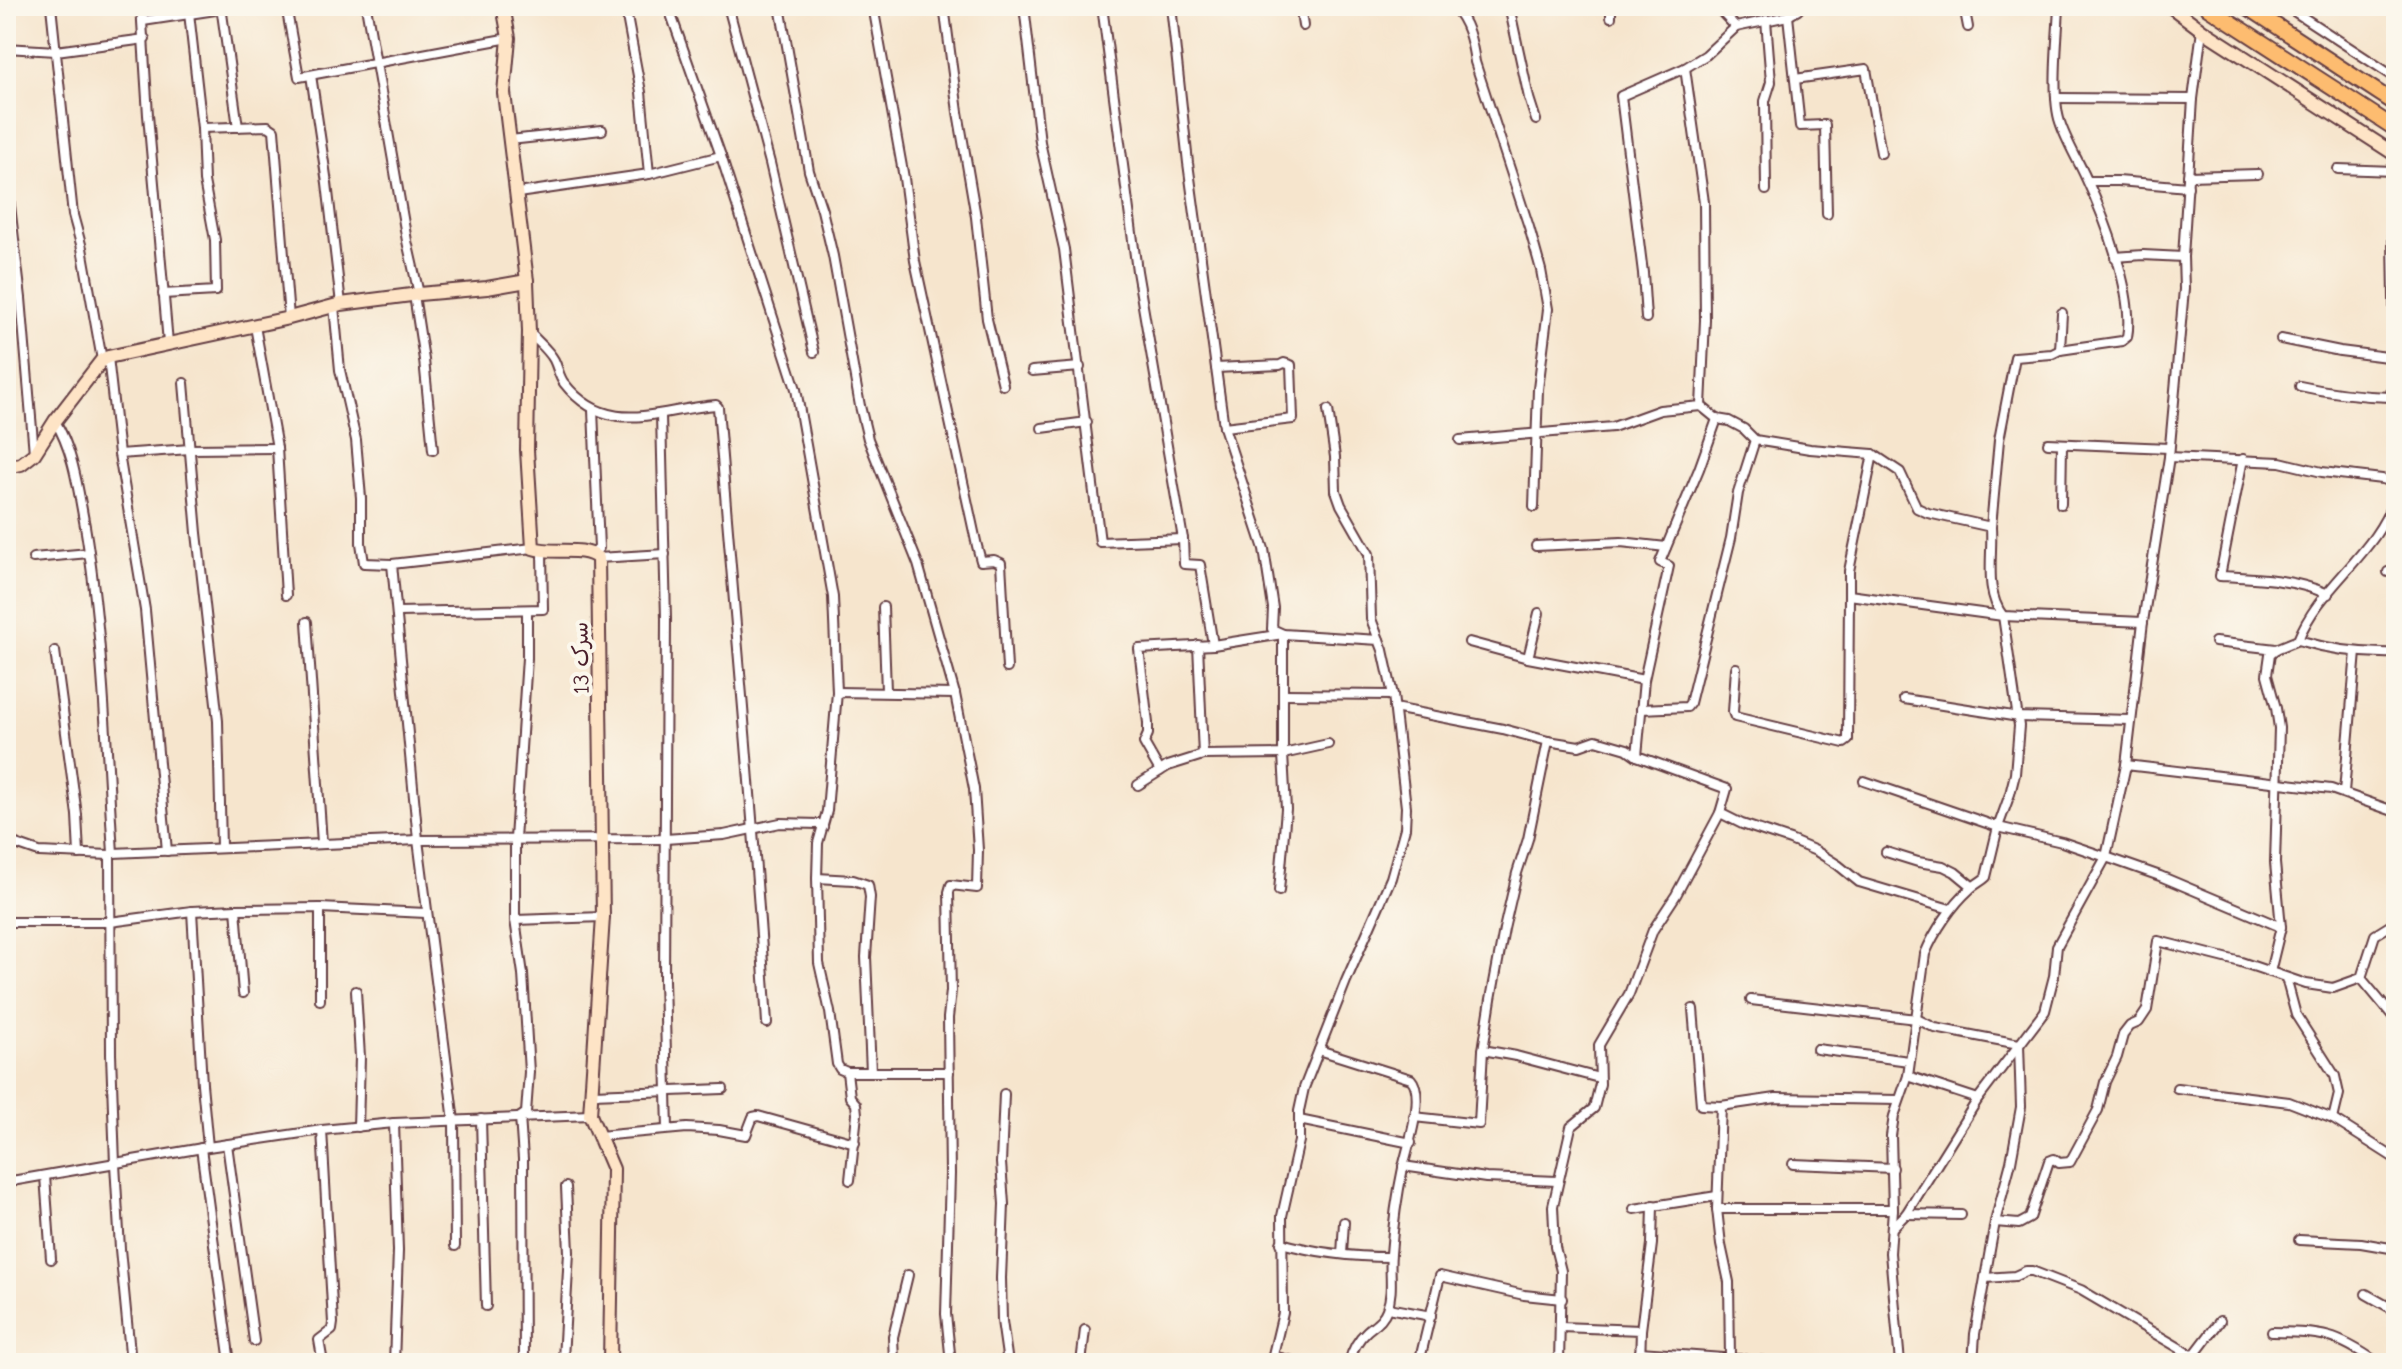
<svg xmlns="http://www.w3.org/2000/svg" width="2402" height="1369" font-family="'Comic Neue','Playpen Sans Arabic',sans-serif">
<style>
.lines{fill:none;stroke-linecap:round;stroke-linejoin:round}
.street-casing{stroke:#643d43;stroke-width:12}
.secondary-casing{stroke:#643d43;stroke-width:16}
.primary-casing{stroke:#643d43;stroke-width:18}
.street{stroke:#fff;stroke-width:8}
.secondary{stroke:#fee4c6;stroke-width:12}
.primary{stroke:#fdbc70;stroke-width:14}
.labels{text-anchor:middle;stroke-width:8;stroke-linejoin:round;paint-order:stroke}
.street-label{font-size:22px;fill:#4a1f2b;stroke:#fbf7ec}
</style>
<rect width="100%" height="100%" fill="#fbf7ec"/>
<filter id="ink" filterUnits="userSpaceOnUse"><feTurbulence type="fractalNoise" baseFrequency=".0125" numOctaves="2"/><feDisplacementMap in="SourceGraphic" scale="16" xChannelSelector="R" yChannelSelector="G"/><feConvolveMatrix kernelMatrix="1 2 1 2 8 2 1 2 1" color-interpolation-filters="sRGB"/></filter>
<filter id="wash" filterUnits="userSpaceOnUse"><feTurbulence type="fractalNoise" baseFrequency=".006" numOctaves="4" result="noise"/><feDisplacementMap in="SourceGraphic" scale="32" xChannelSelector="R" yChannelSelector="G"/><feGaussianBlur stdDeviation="1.8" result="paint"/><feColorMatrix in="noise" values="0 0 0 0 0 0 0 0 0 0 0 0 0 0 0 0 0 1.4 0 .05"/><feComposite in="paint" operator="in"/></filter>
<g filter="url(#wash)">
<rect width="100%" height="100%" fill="#f6e5cd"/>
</g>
<g filter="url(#ink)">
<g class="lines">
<defs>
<g id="street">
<path d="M51 6 73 215 82 248 102 360"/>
<path d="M141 6 148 115 168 343"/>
<path d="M221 6 238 127"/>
<path d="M286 6 299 77 509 38"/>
<path d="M366 6 407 241 419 294"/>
<path d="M625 6 641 92 649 174"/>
<path d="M668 6 721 156 796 389 833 597 837 692 827 811 818 843 817 878 819 963 830 1012 837 1064 840 1069 847 1072H949"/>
<path d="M728 6 770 163 814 352"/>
<path d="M780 6 809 171 822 210 833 256 860 406 868 439 918 564 955 694 974 789 978 850 977 888 951 885 949 892 951 991 948 1018 950 1174 946 1314 951 1363"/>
<path d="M873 6 904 178 915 261 977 546 981 561 994 560 1001 563 1007 668"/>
<path d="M944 6 958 112 976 217 987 319 1003 385"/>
<path d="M1024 6 1040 142 1064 249 1100 542 1183 539"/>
<path d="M1102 6 1137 271 1183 539 1184 564 1200 565 1213 645 1139 649 1148 723V734L1144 743 1160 771"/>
<path d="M1171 6 1188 163 1224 427 1264 549 1273 608 1272 629 1283 634 1379 640"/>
<path d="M1300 6 1303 26"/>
<path d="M1453 6C1468 22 1472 41 1475 62L1529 227 1541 270 1548 309 1538 389 1534 507"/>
<path d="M1509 6 1529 98 1536 120"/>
<path d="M1611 6V17"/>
<path d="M1716 6 1736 27"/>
<path d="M1964 6 1968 27"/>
<path d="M2286 6 2396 78"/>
<path d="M1788 16 1800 126 1825 125 1827 214"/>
<path d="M143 21 222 9"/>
<path d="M6 48 56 51 145 39"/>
<path d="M311 75 327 183 341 304"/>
<path d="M1795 79 1866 69 1881 153"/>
<path d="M2056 98 2193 99"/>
<path d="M202 128 268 126 274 130 289 318"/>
<path d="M510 140 602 130"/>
<path d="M6 148V172L21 298 34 453"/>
<path d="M2338 169 2394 171"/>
<path d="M2188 176 2258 174"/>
<path d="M2088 181H2118L2188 187"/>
<path d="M1766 190 1765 101 1771 82 1766 20"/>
<path d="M518 193 649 174 721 156"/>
<path d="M2115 257 2143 255 2183 257"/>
<path d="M163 294 216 291 215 240 204 181 202 128 189 13"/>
<path d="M414 295 424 360 433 450"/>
<path d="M334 306 340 370 356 440 361 498V543L364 563 392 564"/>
<path d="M1646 318 1643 273 1621 96 1685 68 1706 55 1736 27 1788 16 1798 10 1797 6"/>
<path d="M255 326 277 448 286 595"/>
<path d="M529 332C537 341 549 350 554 360 558 368 559 377 564 383 608 439 659 409 716 405L718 407C734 613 754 817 767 1023"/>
<path d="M2281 339 2340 351 2395 358"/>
<path d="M2060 350 2062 313"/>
<path d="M108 357 119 454 145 610 167 851"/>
<path d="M1216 368 1280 365 1284 363 1291 365 1293 419 1224 427"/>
<path d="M1032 371 1080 367"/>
<path d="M184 383 197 533 218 721 221 847"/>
<path d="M2300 386C2330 393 2360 396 2391 397L2393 394"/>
<path d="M2391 397 2395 358 2392 179 2396 160"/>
<path d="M1701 406 1717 419 1729 421 1744 429 1755 440 1810 449 1873 454 1900 472 1917 508 1928 513 1991 527C1993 556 1984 592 2003 616L2019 726 2015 774 2010 794 1998 827 1986 877C1981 882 1975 884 1970 889 1952 905 1934 932 1925 954L1908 1076 1894 1116 1891 1136 1893 1209 1890 1253 1900 1363"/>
<path d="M661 415 666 619 664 980 668 1129"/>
<path d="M55 421C74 452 78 490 85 526 103 634 106 744 113 853"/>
<path d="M1042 428 1087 422"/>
<path d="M1460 440 1613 427 1660 410 1701 406 1705 320 1704 202 1685 68"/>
<path d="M2048 443 2169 448"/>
<path d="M119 454 190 449 277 448"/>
<path d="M1873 454 1849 571V595L2003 616 2143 622"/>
<path d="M2169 457 2280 462 2322 472 2382 479 2392 482 2396 490"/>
<path d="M2243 459 2220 576C2258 578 2293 579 2328 594"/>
<path d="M2061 504 2062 445"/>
<path d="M1991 527 1999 440 2015 357 2052 354 2060 350 2122 341 2127 337C2135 296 2104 216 2086 178 2078 160 2066 141 2060 122 2051 96 2058 36 2059 6"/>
<path d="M1536 546 1621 542 1666 547"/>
<path d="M593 554 599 548 593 410"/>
<path d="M33 558 89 553"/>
<path d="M598 558 665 554"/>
<path d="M2388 572 2396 573"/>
<path d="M883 607 886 691"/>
<path d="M398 612 543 609 542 552"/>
<path d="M307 622 322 843"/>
<path d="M2298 640C2331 650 2362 654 2396 653"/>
<path d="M1469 642 1528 658 1644 680"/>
<path d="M2215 642 2276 649"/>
<path d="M1198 645 1203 755 1283 754 1328 744"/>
<path d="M1213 645 1283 634V754L1286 809 1279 891"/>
<path d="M55 651 77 815 79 854"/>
<path d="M1528 658 1539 613"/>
<path d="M1736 668 1733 712 1735 717 1844 743 1848 740 1849 595"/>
<path d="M837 692 955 694"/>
<path d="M1284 694 1393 695"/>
<path d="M1904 699 2019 717 2130 720"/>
<path d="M1394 708 1503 729 1548 741 1579 746 1596 740 1627 749 1637 756 1727 789 1720 813 1676 895 1653 930 1629 994 1599 1045 1600 1084 1594 1108 1571 1127 1553 1206 1555 1247 1561 1271 1559 1363"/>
<path d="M1641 709 1687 707 1690 703 1731 538 1738 493 1755 440"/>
<path d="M1637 756 1644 680 1669 566 1660 562 1699 469 1717 419"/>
<path d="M2126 765 2331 789 2396 812"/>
<path d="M1864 781 1998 827 2062 842 2106 857 2160 876 2281 927"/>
<path d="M1138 785 1168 766 1203 755"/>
<path d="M2344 792 2356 652"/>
<path d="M1720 813 1742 824 1790 840 1816 851 1838 865 1859 882 1950 909"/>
<path d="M6 844 13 843 39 852 110 855 113 853 418 840 665 839 724 835 780 823 819 824 823 827"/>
<path d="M1886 852 1918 862 1943 866 1955 872 1972 886"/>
<path d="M110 855 111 1054 115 1164 120 1249 131 1363"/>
<path d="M817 878 853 880 868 885 870 897 866 957 871 1072"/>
<path d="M320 908V1000"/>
<path d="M236 909 243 993"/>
<path d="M192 911 202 1084 208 1147"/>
<path d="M515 920 603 917"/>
<path d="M6 922H110L192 911 236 909 320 908 426 913"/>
<path d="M2270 972 2281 927 2275 863 2279 728 2276 708 2267 675 2270 654 2276 649 2298 640C2320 584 2379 553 2396 493"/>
<path d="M2286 978 2296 1015 2335 1076 2339 1094 2333 1119"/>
<path d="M2361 978 2375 935 2396 922"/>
<path d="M2361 978 2396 1020"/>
<path d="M356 991 360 1057 358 1127"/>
<path d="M1751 1000 1917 1019 1935 1028 2019 1044 2021 1107 2011 1162 1995 1222 1975 1334 1973 1363"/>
<path d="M1693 1009 1701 1105 1721 1106 1776 1098 1899 1100"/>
<path d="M1817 1049 1909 1061"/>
<path d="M1319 1050 1411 1079C1426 1095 1407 1148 1403 1168 1397 1196 1393 1226 1391 1254 1389 1272 1394 1291 1387 1309 1383 1320 1375 1324 1367 1331 1357 1340 1352 1350 1349 1363"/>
<path d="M1483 1050 1516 1056 1599 1078"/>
<path d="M847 1072 850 1097 856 1104 857 1114 850 1180"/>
<path d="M1908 1076 1978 1099"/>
<path d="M2177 1088 2289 1102 2333 1119 2396 1159"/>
<path d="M593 1094 723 1089"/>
<path d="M1004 1094 1001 1163 1004 1204 1001 1278 1002 1321 1008 1363"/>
<path d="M1721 1106 1717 1209 1721 1245 1729 1282 1730 1359"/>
<path d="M1414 1117 1479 1124 1483 1050 1491 999 1504 929 1517 873 1528 839 1548 741"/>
<path d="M481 1119 486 1306"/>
<path d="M1299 1120 1411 1143"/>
<path d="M394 1123 398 1251 394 1363"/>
<path d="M322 1130 333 1323 332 1330 319 1340 323 1363"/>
<path d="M599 1136 687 1128 719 1130 746 1135 753 1117 758 1116 855 1143"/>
<path d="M227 1144 254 1341"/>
<path d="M201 1148 230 1363"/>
<path d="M1793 1164 1893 1168"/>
<path d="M1403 1166 1486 1178 1557 1181"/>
<path d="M45 1176 51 1259"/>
<path d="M6 1182 208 1147 322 1130 394 1123 590 1115"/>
<path d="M566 1187 569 1252 563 1359 582 1363"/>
<path d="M1634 1209 1717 1196"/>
<path d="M1717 1209H1893"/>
<path d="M1906 1214 1961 1215"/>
<path d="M1995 1222 2019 1224 2030 1218 2049 1161 2054 1159 2059 1163 2070 1162 2098 1110 2105 1082 2117 1057 2123 1035 2130 1026 2139 1022 2147 1010 2158 941 2241 962 2306 984 2333 988 2361 978"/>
<path d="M1892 1228 1906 1214 1978 1099 2045 1011 2054 976 2057 946 2106 857 2126 765 2143 622 2169 457 2184 289 2183 257 2193 99 2202 30"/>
<path d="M2299 1240 2361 1243 2396 1249"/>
<path d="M1281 1243C1317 1253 1353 1257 1390 1257"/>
<path d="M455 1246 454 1121 418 840 392 564 533 548"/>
<path d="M1342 1254 1344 1222"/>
<path d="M908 1275 893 1337 894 1361 931 1363"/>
<path d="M1985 1278 2015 1276 2026 1271H2032L2081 1290 2193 1356"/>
<path d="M2366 1294 2396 1311"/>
<path d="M1388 1308 1431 1316"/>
<path d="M1560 1327 1641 1330 1640 1363"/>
<path d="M1641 1330 1652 1244 1653 1205"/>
<path d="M2272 1332C2324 1333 2335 1333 2378 1363"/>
<path d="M1640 1352 1792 1363"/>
<path d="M1273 1356 1301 1363"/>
<path d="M524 1363 523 1159 520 1117 526 1113 529 1072 523 974 515 920V839L527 658V610"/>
<path d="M1081 1363 1085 1330"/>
<path d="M1271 1363 1283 1313 1282 1216 1299 1141V1111L1304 1088 1346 981 1391 878 1405 828 1406 807 1393 695 1383 650 1371 619 1369 554 1341 505 1336 491 1335 457 1328 410"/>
<path d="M1419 1363 1440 1276 1524 1295 1562 1299"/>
<path d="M2188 1363 2220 1321"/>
</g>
<g id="secondary">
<path d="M503 6 509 38 504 93 527 281 529 332 527 450 533 548C553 555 582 545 598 558L603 917 590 1115 613 1169 610 1363"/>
<path d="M2170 6 2202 30 2396 155"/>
<path d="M6 467 21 464 34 454 55 421 102 360 108 357 289 318 341 304 419 294 487 288 527 281"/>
</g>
<g id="primary">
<path d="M2206 6 2396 129"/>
<path d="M2246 6 2396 104"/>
</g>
</defs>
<!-- street casing -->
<use href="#street" class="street-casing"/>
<!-- secondary casing -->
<use href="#secondary" class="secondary-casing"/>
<!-- primary casing -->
<use href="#primary" class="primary-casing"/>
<!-- street -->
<use href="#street" class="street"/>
<!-- secondary -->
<use href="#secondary" class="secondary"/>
<!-- primary -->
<use href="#primary" class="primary"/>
</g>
</g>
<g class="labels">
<!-- street labels -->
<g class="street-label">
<text transform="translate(580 658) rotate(-91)" y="8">سرک 13</text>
</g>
</g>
<!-- margin -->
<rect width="2402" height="1369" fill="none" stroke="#fbf7ec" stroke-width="32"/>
</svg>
